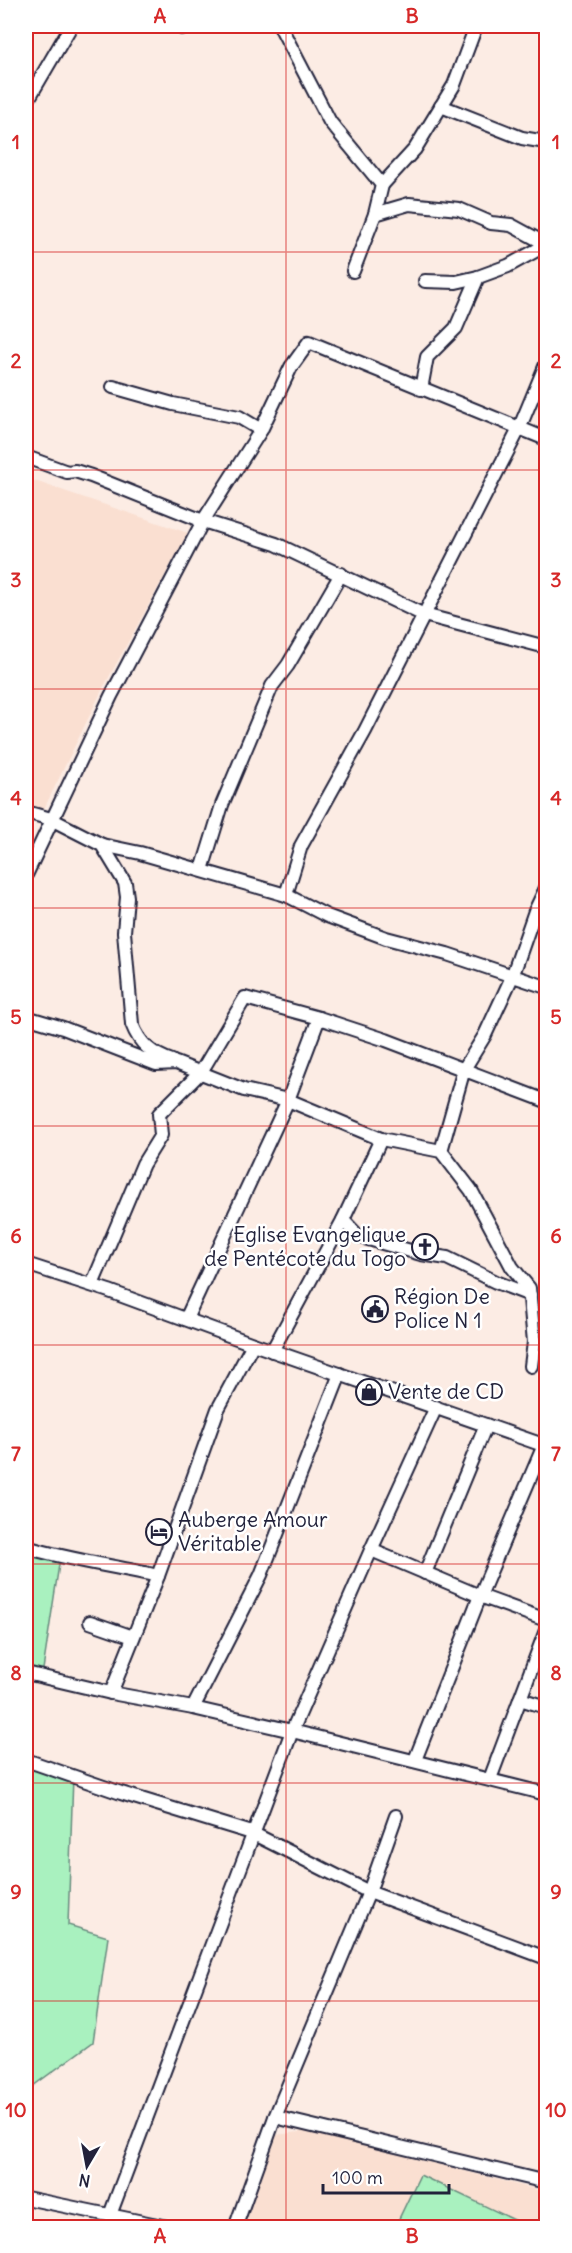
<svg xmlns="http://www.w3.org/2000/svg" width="572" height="2253" font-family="Delius,sans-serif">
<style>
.built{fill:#fadfd1}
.green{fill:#a9f1bf;stroke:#668a7d;stroke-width:1.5}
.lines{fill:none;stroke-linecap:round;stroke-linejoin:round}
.minor-casing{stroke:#22223b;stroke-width:16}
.minor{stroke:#fff;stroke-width:12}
.grid{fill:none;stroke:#d62828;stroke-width:1.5;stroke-opacity:0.55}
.labels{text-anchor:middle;stroke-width:5;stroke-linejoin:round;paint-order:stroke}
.poi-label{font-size:21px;fill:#22223b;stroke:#fff;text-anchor:start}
.neatline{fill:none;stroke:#d62828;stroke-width:2}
.grid-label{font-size:20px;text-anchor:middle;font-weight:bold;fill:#d62828}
</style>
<rect width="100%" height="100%" fill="#fcece4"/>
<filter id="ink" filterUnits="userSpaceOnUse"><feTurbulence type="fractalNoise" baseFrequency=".0167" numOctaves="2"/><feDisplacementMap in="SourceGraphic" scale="12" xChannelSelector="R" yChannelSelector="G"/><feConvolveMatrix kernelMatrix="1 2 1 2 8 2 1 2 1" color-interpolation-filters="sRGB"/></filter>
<g filter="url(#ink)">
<!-- built -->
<g class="built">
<path d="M26 478 188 533 103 688 43 811 26 803Z"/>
<path d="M307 2131 546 2192V2227L242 2228 276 2135Z"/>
</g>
<!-- green -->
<g class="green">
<path d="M26 1547 60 1558 42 1676 26 1673Z"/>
<path d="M26 1760 73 1776 68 1925 108 1937 93 2042 26 2091Z"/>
<path d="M420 2175 529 2227H395Z"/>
</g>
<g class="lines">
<defs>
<g id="minor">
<path d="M280 26 330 122 382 185 375 214 409 204 459 209 491 223 511 225 546 244"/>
<path d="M182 28 183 26"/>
<path d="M26 103 71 26"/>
<path d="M441 106 522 138 546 142"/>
<path d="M382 185 415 149 454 85 476 26"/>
<path d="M353 271 375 214"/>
<path d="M425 281 456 282 478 277"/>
<path d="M113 387 173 404 239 417 261 430"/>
<path d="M421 389 427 357 456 328 478 277 508 266 546 245"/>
<path d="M26 457 67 472 75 471 91 476 203 521 261 430 291 367 309 342 546 439"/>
<path d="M26 812 51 819 102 845 125 883 127 897 124 932 132 1024C140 1045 152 1054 172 1061"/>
<path d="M102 845 140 853 286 895 327 916 386 938 447 954 546 987"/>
<path d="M202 870 222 805 272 686 288 665 341 574"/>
<path d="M26 875 111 696 203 521 276 544 424 615 546 647"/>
<path d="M286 895 301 846 365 731 424 615 519 429 546 364"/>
<path d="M26 1017 63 1028 156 1064 176 1063 244 1090 288 1100 381 1139 441 1151 471 1190 512 1267 529 1288 534 1342 531 1366"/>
<path d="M441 1151 464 1069 485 1035 512 977 535 911 546 888"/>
<path d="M343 1220 358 1236 421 1254 447 1258 496 1282 530 1295"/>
<path d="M26 1264 109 1291 253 1344 546 1446"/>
<path d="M92 1285 143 1164 161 1135 159 1114 201 1072 245 998 319 1018 386 1040 546 1101"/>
<path d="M186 1319 288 1100 319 1018"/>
<path d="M272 1351 343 1220 381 1139"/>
<path d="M26 1547C69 1560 114 1566 158 1576"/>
<path d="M371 1550 480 1596 546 1620"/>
<path d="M425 1573 486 1425"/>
<path d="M90 1622 133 1637"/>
<path d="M26 1673 111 1693 193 1708 292 1731 546 1794"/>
<path d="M111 1693 158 1576 218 1409 253 1344"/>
<path d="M520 1699 546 1707"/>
<path d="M193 1708 261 1575 340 1374"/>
<path d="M26 1760 121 1793 252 1833 369 1892 546 1958"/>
<path d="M415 1760 480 1596 544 1445"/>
<path d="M490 1779 546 1630"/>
<path d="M275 2117 546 2182"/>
<path d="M26 2198 172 2228"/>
<path d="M110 2215 292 1731 371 1550 436 1407"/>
<path d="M235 2228 275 2117 369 1892 396 1816"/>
</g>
</defs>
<!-- minor casing -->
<use href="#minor" class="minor-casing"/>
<!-- minor -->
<use href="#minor" class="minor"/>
</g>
</g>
<!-- grid -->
<path class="grid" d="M286 26V2228M26 252H546M26 470H546M26 689H546M26 908H546M26 1126H546M26 1345H546M26 1564H546M26 1783H546M26 2001H546"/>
<!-- icons -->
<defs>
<symbol id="church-ring" viewBox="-11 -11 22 22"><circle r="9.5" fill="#fff" stroke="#22223b" stroke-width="1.5"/><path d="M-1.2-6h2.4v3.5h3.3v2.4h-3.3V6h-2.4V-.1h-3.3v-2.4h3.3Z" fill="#22223b"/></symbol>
<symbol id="civic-ring" viewBox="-11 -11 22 22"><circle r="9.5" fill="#fff" stroke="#22223b" stroke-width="1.5"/><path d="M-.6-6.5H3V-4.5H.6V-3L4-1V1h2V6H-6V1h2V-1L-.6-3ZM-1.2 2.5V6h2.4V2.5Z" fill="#22223b"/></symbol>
<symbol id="shop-ring" viewBox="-11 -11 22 22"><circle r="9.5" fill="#fff" stroke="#22223b" stroke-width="1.5"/><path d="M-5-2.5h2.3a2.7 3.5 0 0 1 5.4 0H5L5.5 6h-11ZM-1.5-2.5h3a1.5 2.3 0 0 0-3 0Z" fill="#22223b"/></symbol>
<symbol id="hotel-ring" viewBox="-11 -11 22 22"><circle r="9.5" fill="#fff" stroke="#22223b" stroke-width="1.5"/><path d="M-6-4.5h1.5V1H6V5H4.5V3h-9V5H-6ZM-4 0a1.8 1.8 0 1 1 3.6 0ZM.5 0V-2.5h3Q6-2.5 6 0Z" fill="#22223b"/></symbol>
</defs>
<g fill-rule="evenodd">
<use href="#church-ring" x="410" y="1232" width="30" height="30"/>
<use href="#civic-ring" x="360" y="1294" width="30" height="30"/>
<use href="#shop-ring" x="354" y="1377" width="30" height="30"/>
<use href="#hotel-ring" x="144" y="1517" width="30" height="30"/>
</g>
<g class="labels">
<!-- poi labels -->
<g class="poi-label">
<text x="406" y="1242" text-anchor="end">Eglise Evangelique<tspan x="406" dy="24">de Pentécote du Togo</tspan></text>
<text x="394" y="1304">Région De<tspan x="394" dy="24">Police N 1</tspan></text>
<text x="388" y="1399">Vente de CD</text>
<text x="178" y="1527">Auberge Amour<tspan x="178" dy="24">Véritable</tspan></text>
</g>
</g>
<!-- margin -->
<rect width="572" height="2253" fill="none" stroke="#fff" stroke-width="66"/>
<!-- north arrow -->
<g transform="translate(87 2166) rotate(190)" stroke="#ffffff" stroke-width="4.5" paint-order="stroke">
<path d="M0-4.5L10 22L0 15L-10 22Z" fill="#22223b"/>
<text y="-9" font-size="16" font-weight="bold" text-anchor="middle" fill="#22223b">N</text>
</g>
<!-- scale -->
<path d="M323 2184v9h126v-9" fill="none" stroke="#22223b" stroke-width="3"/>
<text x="332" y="2184" font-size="18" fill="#22223b" stroke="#ffffff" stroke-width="4.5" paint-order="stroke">100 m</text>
<rect x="33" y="33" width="506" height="2187" class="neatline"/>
<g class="grid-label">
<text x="160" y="23">A</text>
<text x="412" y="23">B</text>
<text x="16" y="149">1</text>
<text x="556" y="149">1</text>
<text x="16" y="368">2</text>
<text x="556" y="368">2</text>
<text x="16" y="587">3</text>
<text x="556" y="587">3</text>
<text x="16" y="805">4</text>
<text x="556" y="805">4</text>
<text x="16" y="1024">5</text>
<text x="556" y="1024">5</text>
<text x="16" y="1243">6</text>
<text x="556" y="1243">6</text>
<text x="16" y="1461">7</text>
<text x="556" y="1461">7</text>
<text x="16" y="1680">8</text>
<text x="556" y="1680">8</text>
<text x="16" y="1899">9</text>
<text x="556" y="1899">9</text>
<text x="16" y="2117">10</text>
<text x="556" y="2117">10</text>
<text x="160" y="2243">A</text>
<text x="412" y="2243">B</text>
</g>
</svg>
